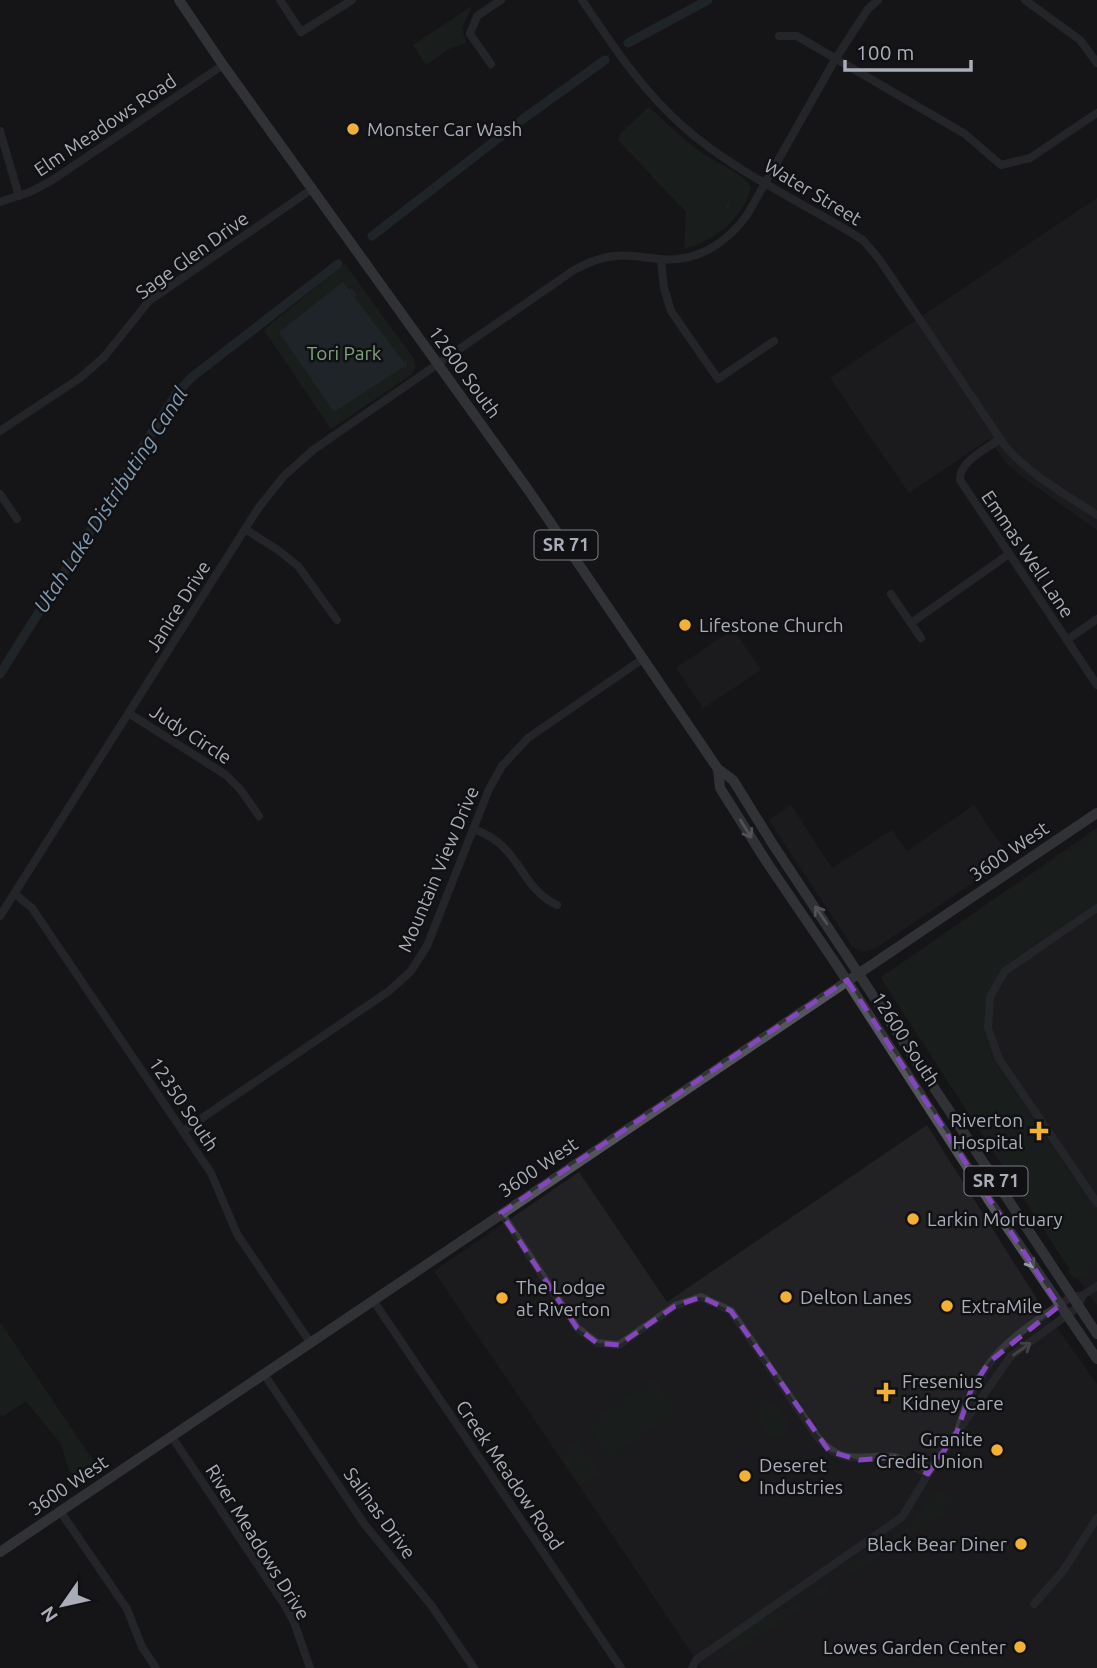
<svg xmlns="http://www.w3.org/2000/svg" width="1097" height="1668" font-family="Ubuntu,sans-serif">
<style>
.built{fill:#222225}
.green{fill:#1e261f}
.water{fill:#2c353c}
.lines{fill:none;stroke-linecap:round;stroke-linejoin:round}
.stream{stroke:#2c353c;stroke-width:2.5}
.canal{stroke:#2c353c;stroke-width:9}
.minor{stroke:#37383d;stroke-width:8}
.major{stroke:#53555c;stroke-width:10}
.oneway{stroke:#979ba6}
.oneway2{stroke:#757881}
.marked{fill:none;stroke:#8446be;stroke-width:5;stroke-dasharray:14 9;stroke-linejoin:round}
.poi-dot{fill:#f2b134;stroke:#111113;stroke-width:2.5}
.labels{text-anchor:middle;stroke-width:5;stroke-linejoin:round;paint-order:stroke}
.shield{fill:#111113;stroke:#7b7e86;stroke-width:2}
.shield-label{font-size:18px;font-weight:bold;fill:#a8adb8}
.street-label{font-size:19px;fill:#a8adb8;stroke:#111113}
.poi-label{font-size:19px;fill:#a8adb8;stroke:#111113;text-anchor:start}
.park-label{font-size:19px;fill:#7fa381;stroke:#111113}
.water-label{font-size:21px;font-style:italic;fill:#7f9bb3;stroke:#111113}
</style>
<rect width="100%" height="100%" fill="#161618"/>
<!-- built -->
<g class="built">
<path d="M1097 198V530L1021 476 1008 465 989 439 909 493 830 378Z"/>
<path d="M733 629 761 670 703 708 676 668Z"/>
<path d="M791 805 832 868 892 830 907 851 974 805 1010 858 874 949 862 952 852 946 769 820Z"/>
<path d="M1097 828V1305L1082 1285 881 977Z"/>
<path d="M927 1125 1042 1307 1097 1384V1668H702L434 1271 579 1172 667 1302Z"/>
</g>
<!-- green -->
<g class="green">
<path d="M472 6 462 28 466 43 449 49 426 65 413 45Z"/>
<path d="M649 107C667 124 685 141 705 155 720 165 742 172 751 188 742 220 715 240 684 249L686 212 618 140 622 132Z"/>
<path d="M345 264 414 359 416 366 412 374 331 429 264 330Z"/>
<path d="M1097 833V902C1059 928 989 960 984 1011 982 1028 987 1043 992 1059L1097 1215V1267C1087 1273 1078 1287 1068 1271L1070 1270 882 980 886 973 895 969 997 897Z"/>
<path d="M0 1322 100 1471 79 1485 69 1470 61 1444 26 1401 2 1417 0 1414Z"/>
<path d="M654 1378 677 1412 609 1458 586 1424Z"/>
<path d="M764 1397 769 1402 775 1403 789 1421 787 1432 779 1437 766 1434 757 1420 759 1408 756 1403Z"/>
<path d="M578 1440 600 1473 580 1485 558 1453Z"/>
<path d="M937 1490C948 1494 956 1499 960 1511L957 1514 948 1506 950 1509 851 1575 848 1568 907 1527Z"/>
<path d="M827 1583 831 1588 726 1658 724 1650C737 1624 780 1612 804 1599 812 1594 820 1588 827 1583Z"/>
</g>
<!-- water -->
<path class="water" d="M343 282 406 365 334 412 279 332Z"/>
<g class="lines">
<!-- stream -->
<g class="stream">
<path d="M727 207 728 205"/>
<path d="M351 290 355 295"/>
<path d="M405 367 406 362"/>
</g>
<!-- canal -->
<g class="canal">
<path d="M628 43 708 0"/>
<path d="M372 236 523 119 605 60"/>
<path d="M0 674 176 394 192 377 338 264"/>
</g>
<!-- minor -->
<g class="minor">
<path d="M280 0 301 32 352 0"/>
<path d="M582 0C613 46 643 92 686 129 738 174 804 203 863 240L879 259 1005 446C1030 475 1065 494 1097 515"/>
<path d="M1025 0 1080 40 1097 63"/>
<path d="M779 36H797L965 134 1001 165 1030 158 1097 113"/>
<path d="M491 64 470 34 477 16 501 0"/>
<path d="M0 131 19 196"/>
<path d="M0 202 30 192 51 181 223 65"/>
<path d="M661 260 664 288 671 311 718 379 774 341"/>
<path d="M0 431 80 378 104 357 149 301 312 189"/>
<path d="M1000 439C987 449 959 461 960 480L1097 685"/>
<path d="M0 494 17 519"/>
<path d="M245 529 278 550 298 566 337 620"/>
<path d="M891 594 921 638"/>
<path d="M911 623 1009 554"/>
<path d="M1067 640 1097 619"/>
<path d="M130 714 226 775 240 789 259 816"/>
<path d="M474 829C487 834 498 840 507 851 524 870 532 894 557 905"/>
<path d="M15 894 32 908 211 1173 237 1234 310 1342"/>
<path d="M1097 908 1005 971 990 997 988 1028 999 1059 1097 1203"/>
<path d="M0 916 259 507 284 476 313 450 574 270C587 263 600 257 615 256 630 254 644 258 659 259 696 263 726 244 747 215L836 58 868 9 878 0"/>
<path d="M183 1131 389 991 411 971 427 946 489 789 502 766 528 738 644 658"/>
<path d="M501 1213 577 1328 597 1343 619 1345 675 1306 701 1297 731 1311 818 1438C844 1468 861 1454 894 1457 904 1458 918 1470 928 1474"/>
<path d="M373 1300 621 1668"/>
<path d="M264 1374 365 1525 431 1605 474 1668"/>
<path d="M959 1428C980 1355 1012 1338 1071 1297L1083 1295 1097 1286"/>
<path d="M172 1437 286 1607 294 1622 310 1668"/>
<path d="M60 1511 127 1609 142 1647 156 1668"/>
<path d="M1034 1604 1063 1571 1097 1518"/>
<path d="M692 1668 696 1660 902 1517 928 1474 1011 1356 1078 1307 1083 1295"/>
</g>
<!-- major -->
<g class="major">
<path d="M179 0 223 65 529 491 718 769 733 780 772 843 1097 1334"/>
<path d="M718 769 720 788 768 864 838 967 990 1202 1097 1359"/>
<path d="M0 1552 1097 813"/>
</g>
</g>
<!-- one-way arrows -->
<defs><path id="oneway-shaft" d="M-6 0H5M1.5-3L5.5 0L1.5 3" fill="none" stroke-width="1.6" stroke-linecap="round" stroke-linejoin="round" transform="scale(1.75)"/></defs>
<g class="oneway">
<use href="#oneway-shaft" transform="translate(746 829) rotate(58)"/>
<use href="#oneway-shaft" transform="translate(821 915) rotate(-124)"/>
<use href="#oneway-shaft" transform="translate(1028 1259) rotate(56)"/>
</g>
<use class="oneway2" href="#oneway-shaft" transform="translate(1022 1349) rotate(-35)"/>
<!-- marked area -->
<path d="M0 0H1097V1668H0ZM847 980 1059 1306 989 1362 971 1390 957 1432 928 1474 897 1457 859 1460 829 1451 731 1311 701 1297 675 1306 619 1345 597 1343 577 1328 501 1213Z" fill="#161618" fill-opacity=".55" fill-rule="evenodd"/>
<path class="marked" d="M847 980 1059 1306 989 1362 971 1390 957 1432 928 1474 897 1457 859 1460 829 1451 731 1311 701 1297 675 1306 619 1345 597 1343 577 1328 501 1213Z"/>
<!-- markers -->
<g class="poi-dot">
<circle cx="353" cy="129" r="7"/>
<circle cx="685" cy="625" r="7"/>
<path d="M1035.5 1120.5h7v7h7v7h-7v7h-7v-7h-7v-7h7z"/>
<circle cx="913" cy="1219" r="7"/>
<circle cx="786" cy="1297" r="7"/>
<circle cx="502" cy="1298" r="7"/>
<circle cx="947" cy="1306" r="7"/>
<path d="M882.5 1381.5h7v7h7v7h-7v7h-7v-7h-7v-7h7z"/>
<circle cx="997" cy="1450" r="7"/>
<circle cx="745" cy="1476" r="7"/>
<circle cx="1021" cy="1544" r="7"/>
<circle cx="1020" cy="1647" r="7"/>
</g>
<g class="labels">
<!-- shield labels -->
<g class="shield">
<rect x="534.5" y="530.5" width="63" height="29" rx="5"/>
<rect x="964.5" y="1166.5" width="63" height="29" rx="5"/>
</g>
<g class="shield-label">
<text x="566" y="551">SR 71</text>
<text x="996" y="1187">SR 71</text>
</g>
<!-- street labels -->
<g class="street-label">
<text transform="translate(105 125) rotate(-34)" y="7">Elm Meadows Road</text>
<text transform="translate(813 192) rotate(31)" y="7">Water Street</text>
<text transform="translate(192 255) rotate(-36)" y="7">Sage Glen Drive</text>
<text transform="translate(465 372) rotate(54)" y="7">12600 South</text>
<text transform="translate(1028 554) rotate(56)" y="7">Emmas Well Lane</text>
<text transform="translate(178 606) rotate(-58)" y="7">Janice Drive</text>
<text transform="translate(191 734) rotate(33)" y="7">Judy Circle</text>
<text transform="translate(1009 851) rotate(-34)" y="7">3600 West</text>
<text transform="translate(438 869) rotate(-67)" y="7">Mountain View Drive</text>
<text transform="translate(906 1039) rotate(57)" y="7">12600 South</text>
<text transform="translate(184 1104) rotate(56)" y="7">12350 South</text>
<text transform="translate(538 1167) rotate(-34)" y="7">3600 West</text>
<text transform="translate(510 1475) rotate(56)" y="7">Creek Meadow Road</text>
<text transform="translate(68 1485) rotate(-34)" y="7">3600 West</text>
<text transform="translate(380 1513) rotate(54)" y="7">Salinas Drive</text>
<text transform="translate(258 1542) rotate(58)" y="7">River Meadows Drive</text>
</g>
<!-- poi labels -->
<g class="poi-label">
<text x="367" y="136">Monster Car Wash</text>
<text x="699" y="632">Lifestone Church</text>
<text x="1023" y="1127" text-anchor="end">Riverton<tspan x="1023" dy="22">Hospital</tspan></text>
<text x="927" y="1226">Larkin Mortuary</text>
<text x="516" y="1294">The Lodge<tspan x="516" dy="22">at Riverton</tspan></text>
<text x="800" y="1304">Delton Lanes</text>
<text x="961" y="1313">ExtraMile</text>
<text x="902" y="1388">Fresenius<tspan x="902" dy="22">Kidney Care</tspan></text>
<text x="983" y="1446" text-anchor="end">Granite<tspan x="983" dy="22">Credit Union</tspan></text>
<text x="759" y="1472">Deseret<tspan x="759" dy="22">Industries</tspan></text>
<text x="1007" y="1551" text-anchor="end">Black Bear Diner</text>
<text x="1006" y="1654" text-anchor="end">Lowes Garden Center</text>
</g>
<!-- park labels -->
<g class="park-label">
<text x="344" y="360">Tori Park</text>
</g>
<!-- water labels -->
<g class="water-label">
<text transform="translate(111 500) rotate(-57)" y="7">Utah Lake Distributing Canal</text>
</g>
</g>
<!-- north arrow -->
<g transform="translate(63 1605) rotate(236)" stroke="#111113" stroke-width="5" paint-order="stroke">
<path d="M0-5L12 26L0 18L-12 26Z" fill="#a8adb8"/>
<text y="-10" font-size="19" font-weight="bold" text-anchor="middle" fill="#a8adb8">N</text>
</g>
<!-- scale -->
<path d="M845 60v10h126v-10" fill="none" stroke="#a8adb8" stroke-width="3.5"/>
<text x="856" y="60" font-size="21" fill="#a8adb8" stroke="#111113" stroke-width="5" paint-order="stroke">100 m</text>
</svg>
